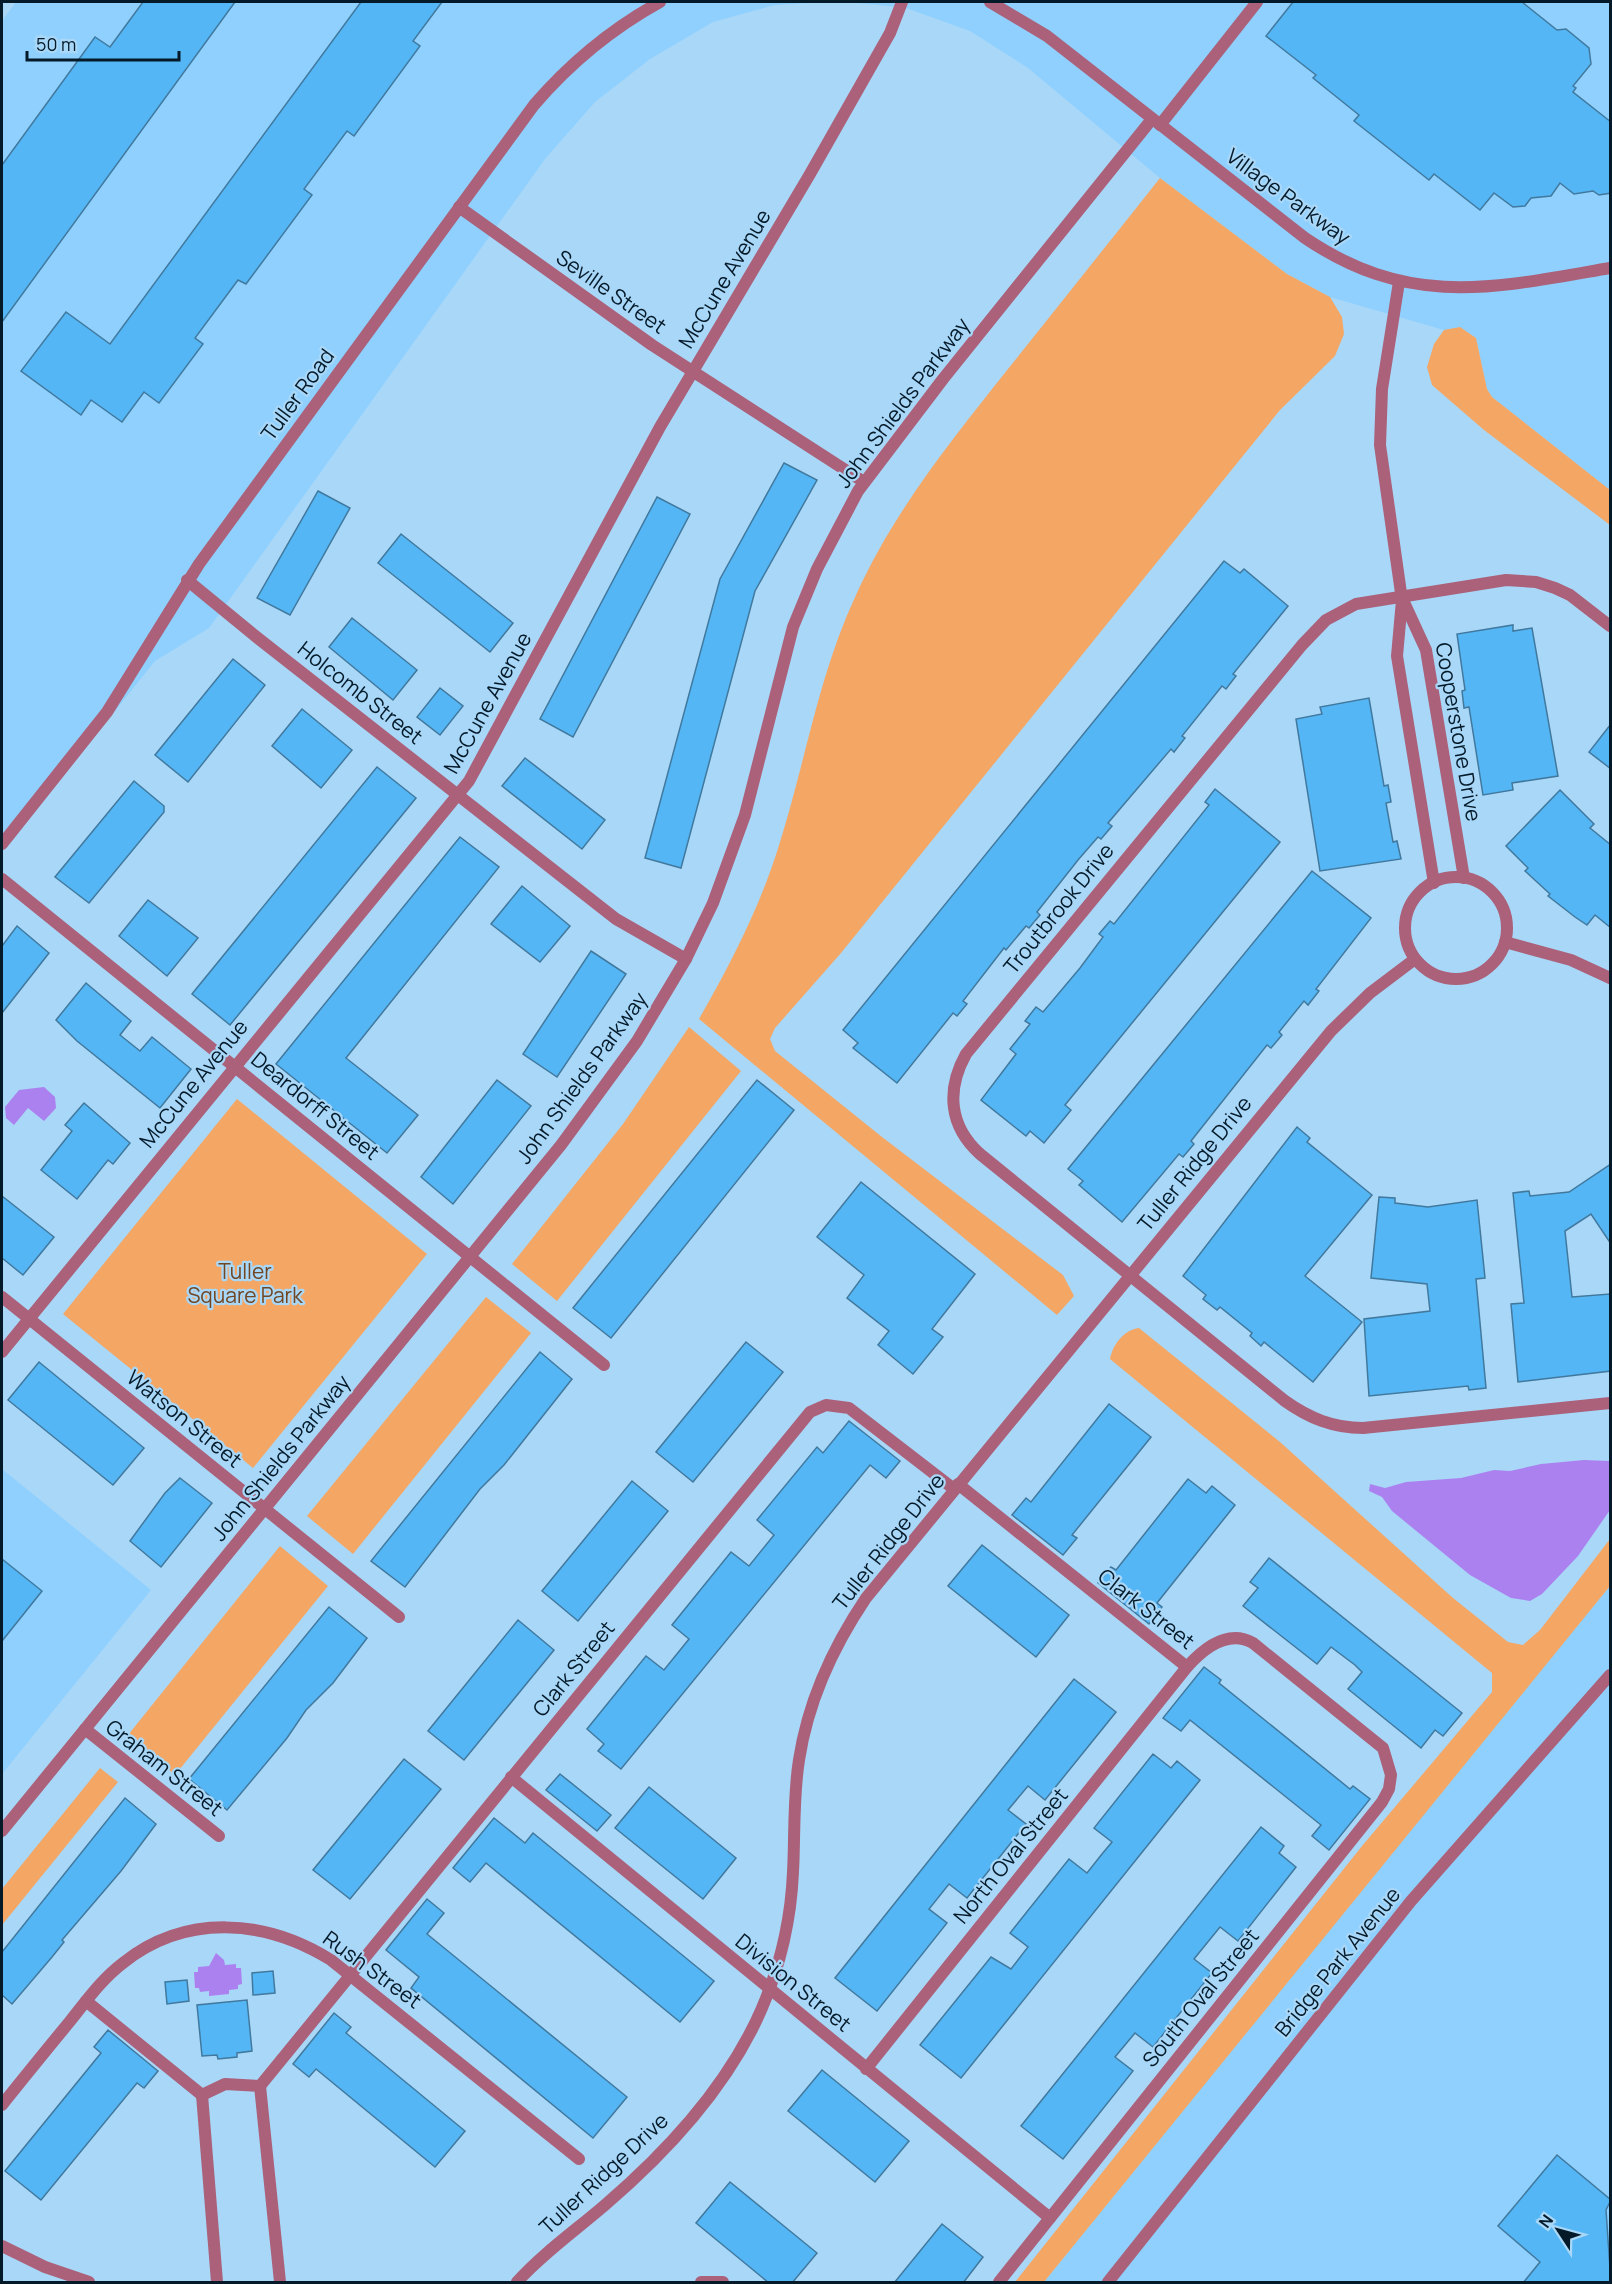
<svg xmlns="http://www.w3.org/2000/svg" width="1612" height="2284" font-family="Manrope,sans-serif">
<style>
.built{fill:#8fd0fe}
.green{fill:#f4a664}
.water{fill:#ab81ef}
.building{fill:#54b6f5;stroke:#41799e;stroke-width:1.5}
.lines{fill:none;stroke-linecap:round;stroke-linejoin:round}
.minor{stroke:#ab6179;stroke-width:12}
.tertiary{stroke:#ab6179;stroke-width:12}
.labels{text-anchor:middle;stroke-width:4.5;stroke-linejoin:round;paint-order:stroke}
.street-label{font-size:21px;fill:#041a29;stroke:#a9d7f8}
.park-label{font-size:21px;fill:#714723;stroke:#a9d7f8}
</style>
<rect width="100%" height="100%" fill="#a9d7f8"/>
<!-- built -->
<g class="built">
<path d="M16 2H822L775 5 713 22 650 59 595 102 545 159 209 628 155 661 2 852V21Z"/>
<path d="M849 2H1610V490L1492 397 1487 389 1476 338 1460 327 1444 330 1330 297 1287 274 1160 178 1028 68 970 31 906 8Z"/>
<path d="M2 1469 151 1590 2 1774Z"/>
<path d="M1610 1586V2282H1044L1491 1730Z"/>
</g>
<!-- green -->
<g class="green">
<path d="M1160 178 1287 274 1330 297 1342 317 1344 334 1335 356 1280 410 841 953 775 1028 770 1039 775 1051 882 1137 1063 1275 1074 1296 1057 1315 699 1019C731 963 761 905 780 842 806 759 819 674 856 595 894 511 951 441 1008 369 1059 305 1110 241 1160 178Z"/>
<path d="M1460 327 1476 338 1487 389 1492 397 1610 490V525L1484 430 1432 385 1427 367 1434 344 1444 330Z"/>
<path d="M689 1027 741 1071 557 1301 512 1264 623 1124Z"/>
<path d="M237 1099 427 1254 253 1468 63 1314Z"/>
<path d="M486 1297 531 1333 353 1554 307 1516Z"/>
<path d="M1139 1328 1280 1442 1453 1598 1508 1642 1523 1645 1540 1630 1610 1539V1586L1044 2282H1015L1362 1846 1492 1692V1673L1110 1359C1113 1344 1124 1330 1139 1328Z"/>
<path d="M280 1546 328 1586 175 1775 128 1735Z"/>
<path d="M100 1768 118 1782 2 1925V1889Z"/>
</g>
<!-- water -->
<g class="water">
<path d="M44 1087 55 1097 56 1108 44 1121 28 1108 14 1125 6 1118 5 1107 19 1090Z"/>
<path d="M1584 1460 1610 1461V1510L1578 1556 1542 1594 1530 1601 1511 1598 1470 1575 1392 1511 1382 1497 1369 1491 1370 1484 1385 1488 1406 1482 1461 1478 1494 1470 1510 1471 1541 1464Z"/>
<path d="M216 1953 224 1960 225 1965 236 1964V1968H241L242 1984 238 1985V1989L229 1990V1994L209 1996V1991L200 1992 199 1988H195L194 1972H198V1967L209 1966Z"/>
</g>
<!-- building -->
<g class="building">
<path d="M143 2H235L2 322V165L95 37 110 47Z"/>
<path d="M361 2H442L413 41 420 46 354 136 347 131 304 189 312 195 246 284 238 280 195 338 203 344 159 403 144 392 122 422 91 400 81 415 21 371 66 312 110 344Z"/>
<path d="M1293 2H1522L1557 30 1566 29 1589 48 1591 64 1573 86 1576 88 1573 92 1611 122V193L1599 195 1593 191 1574 194 1560 183 1551 196 1531 198 1525 206 1513 207 1494 193 1480 210 1434 174 1429 180 1354 121 1359 115 1313 78 1316 75 1266 36Z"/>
<path d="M784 463 817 480 755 591 681 868 645 858 720 579Z"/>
<path d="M318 491 350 508 290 615 257 598Z"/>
<path d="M657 497 690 514 573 737 540 719Z"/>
<path d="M401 534 513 623 490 652 378 563Z"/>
<path d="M1224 561 1240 573 1244 569 1288 606 1233 674 1236 676 1226 689 1222 686 1182 736 1185 738 1174 752 1171 749 1108 823 1112 826 1101 839 1098 837 1078 860 1037 912 1040 915 1029 928 1026 926 1006 950 1004 948 963 1001 967 1004 957 1016 953 1013 897 1083 853 1048 858 1043 843 1030Z"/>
<path d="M352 618 417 670 393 700 329 647Z"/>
<path d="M1513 625V631L1532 628 1558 776 1512 783 1513 790 1483 795 1469 707 1464 708 1462 691 1465 690 1457 634Z"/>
<path d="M233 659 265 685 188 782 155 755Z"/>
<path d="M440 688 463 706 440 735 417 717Z"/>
<path d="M1369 698 1384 786 1388 785 1391 802 1386 803 1393 842 1397 841 1401 859 1320 871 1296 719 1322 714 1320 707Z"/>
<path d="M302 709 352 750 321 788 272 746Z"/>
<path d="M1611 724V769L1589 752Z"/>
<path d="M525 758 605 820 582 849 502 786Z"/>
<path d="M377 767 416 798 230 1025 192 994Z"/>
<path d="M134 781 164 806V812L89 903 55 877Z"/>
<path d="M1215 789 1280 842 1065 1105 1071 1110 1044 1143 1030 1131 1026 1136 981 1100 1016 1054 1010 1049 1030 1024 1025 1021 1036 1007 1043 1012 1080 968 1103 937 1099 934 1110 921 1114 924 1209 805 1205 802Z"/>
<path d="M1560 790 1594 824 1590 828 1611 845V928L1595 915 1587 925 1575 917 1548 896 1550 894 1525 871 1528 868 1506 846Z"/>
<path d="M460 837 499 867 346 1058 418 1115 387 1153 276 1064Z"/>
<path d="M1312 871 1371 918 1316 989 1319 991 1308 1005 1304 1001 1279 1032 1282 1035 1271 1048 1267 1045 1191 1141 1194 1144 1183 1157 1179 1154 1122 1222 1079 1185 1083 1181 1068 1169Z"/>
<path d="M522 886 570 926 540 962 491 924Z"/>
<path d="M148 900 198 938 167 976 119 936Z"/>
<path d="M17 926 49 953 2 1013V946Z"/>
<path d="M591 951 626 974 557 1077 523 1054Z"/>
<path d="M86 983 131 1021 120 1035 140 1051 152 1037 191 1069 160 1108 77 1041 56 1020Z"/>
<path d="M497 1080 531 1106 453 1204 421 1177Z"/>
<path d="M757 1080 794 1110 611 1338 573 1308Z"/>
<path d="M84 1103 130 1143 113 1164 108 1160 77 1199 41 1170 72 1131 65 1125Z"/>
<path d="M1297 1127 1310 1138 1307 1142 1372 1195 1305 1276 1362 1322 1313 1382 1264 1342 1261 1346 1250 1336 1252 1333 1220 1307 1217 1310 1203 1299 1206 1295 1183 1276Z"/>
<path d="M1611 1164V1244L1591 1214 1565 1231 1572 1297 1610 1294 1611 1371 1518 1382 1511 1304 1524 1303 1513 1193 1529 1191 1530 1196 1569 1192Z"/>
<path d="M861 1182 975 1274 932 1329 943 1337 913 1374 878 1345 889 1331 847 1298 864 1275 817 1237Z"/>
<path d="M2 1196 54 1237 23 1275 2 1258Z"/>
<path d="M1379 1197 1395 1198V1203L1428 1207 1477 1200 1485 1278 1476 1279 1486 1388 1469 1390 1468 1386 1369 1396 1364 1319 1430 1311 1427 1284 1371 1278Z"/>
<path d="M746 1342 783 1372 693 1482 656 1452Z"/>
<path d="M540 1352 572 1379 504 1465 480 1489 405 1587 371 1561Z"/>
<path d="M39 1362 144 1448 113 1485 8 1400Z"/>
<path d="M1109 1404 1151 1437 1072 1535 1077 1538 1063 1555 1012 1515 1026 1498 1031 1502Z"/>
<path d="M849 1421 900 1461 886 1478 870 1465 621 1769 598 1751 604 1744 587 1729 646 1656 664 1670 689 1639 672 1625 731 1552 749 1566 774 1535 757 1520 817 1447 823 1453Z"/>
<path d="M180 1478 212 1503 161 1567 130 1541 165 1493Z"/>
<path d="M1188 1479 1206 1493 1212 1486 1235 1505 1157 1603 1162 1607 1149 1624 1098 1583 1111 1567 1116 1570Z"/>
<path d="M632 1481 668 1511 578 1621 542 1591Z"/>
<path d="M982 1545 1069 1615 1036 1657 948 1586Z"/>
<path d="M1269 1558 1462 1713 1443 1736 1435 1730 1421 1748 1348 1689 1362 1672 1355 1665 1331 1647 1317 1664 1243 1606 1258 1588 1250 1582Z"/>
<path d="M2 1559 42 1591 2 1641Z"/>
<path d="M329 1607 367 1638 333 1683 306 1710 287 1738 227 1810 189 1779Z"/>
<path d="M518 1620 554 1650 464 1760 428 1731Z"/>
<path d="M1204 1667 1221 1680 1219 1683 1350 1789 1353 1786 1370 1799 1329 1850 1312 1836 1321 1825 1190 1720 1181 1731 1163 1718Z"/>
<path d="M1074 1679 1116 1712 1045 1800 1028 1786 1008 1810 1026 1824 967 1898 949 1884 929 1909 947 1923 877 2011 835 1978Z"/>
<path d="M1153 1754 1171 1768 1177 1761 1200 1780 961 2078 920 2045 991 1957 1011 1969 1028 1947 1010 1933 1069 1859 1087 1873 1102 1854 1112 1842 1094 1828Z"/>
<path d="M404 1759 441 1789 350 1899 313 1870Z"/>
<path d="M560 1774 611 1815 597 1831 546 1790Z"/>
<path d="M649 1787 736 1858 703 1899 615 1828Z"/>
<path d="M125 1798 156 1824 121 1871 62 1940 64 1942 52 1957 12 2004 2 1995V1952Z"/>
<path d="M494 1818 525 1843 533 1833 714 1981 680 2022 486 1863 470 1882 453 1868Z"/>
<path d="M1261 1827 1284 1846 1279 1853 1296 1867 1238 1941 1220 1927 1194 1959 1212 1973 1153 2047 1135 2033 1115 2057 1133 2071 1063 2159 1021 2126Z"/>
<path d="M427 1899 444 1913 427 1934 627 2097 593 2138 411 1988 419 1977 386 1950Z"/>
<path d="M273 1971 275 1993 253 1995 252 1973Z"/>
<path d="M187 1980 189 2001 167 2004 165 1982Z"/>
<path d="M247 2000 252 2051 237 2053V2057L218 2059 217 2055 202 2056 197 2005Z"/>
<path d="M334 2013 351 2027 346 2033 465 2131 435 2167 316 2069 309 2077 293 2064Z"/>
<path d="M108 2030 158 2071 144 2088 137 2083 41 2200 5 2171 101 2053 94 2047Z"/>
<path d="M822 2070 909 2141 875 2182 788 2111Z"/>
<path d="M1557 2155 1611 2200 1606 2210 1611 2283H1523L1540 2262 1498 2226Z"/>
<path d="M730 2182 817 2253 792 2283H769L696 2223Z"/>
<path d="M942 2224 983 2257 963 2283H894Z"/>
</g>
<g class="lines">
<!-- minor -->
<g class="minor">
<path d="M1160 125 1257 2"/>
<path d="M459 207 652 345 864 482"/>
<path d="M1399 282 1382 389 1380 445 1402 600 1397 656 1434 883"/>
<path d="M187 580 259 639 616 919 686 959"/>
<path d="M1403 600 1426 650 1464 878"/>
<path d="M1610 626 1570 595 1555 588 1536 582 1506 580 1356 604 1326 620 1302 645 966 1054C946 1090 949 1126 980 1154L1285 1401C1309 1418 1333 1428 1363 1428L1610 1403"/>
<circle cx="1456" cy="928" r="51"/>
<path d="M2 879 604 1365"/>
<path d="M1505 942 1571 960 1610 978"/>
<path d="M2 1297 399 1617"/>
<path d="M2 1352 469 781 660 427 810 174 890 33 902 2"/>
<path d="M958 1484 1187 1667"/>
<path d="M85 1729 219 1836"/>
<path d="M511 1777 1050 2218"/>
<path d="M86 2001 202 2095"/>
<path d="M866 2069 1187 1667C1204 1648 1228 1629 1253 1643L1383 1748 1391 1775 1389 1789 1382 1802 999 2282"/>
<path d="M260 2086 810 1412 826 1405 849 1408 954 1489"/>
<path d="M260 2086 280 2282"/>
<path d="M202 2095 217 2282"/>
<path d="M202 2095 225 2084 260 2086"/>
<path d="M2 2105C25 2076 48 2048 71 2020 87 2000 102 1979 123 1963 186 1913 265 1919 331 1960L579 2159"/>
<path d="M2 2246 45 2267 89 2282"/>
<path d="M517 2282C542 2254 576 2230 605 2205 668 2151 729 2085 762 2008 780 1966 791 1919 793 1872 795 1835 793 1797 799 1760 808 1701 833 1647 866 1598L1331 1031 1370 993 1415 959"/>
<path d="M701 2282H723"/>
</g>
<!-- tertiary -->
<g class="tertiary">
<path d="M990 2 1047 36 1305 238C1410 309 1494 288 1610 268"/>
<path d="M2 844 107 712 199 564 534 105C571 62 611 29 660 2"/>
<path d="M2 1831 561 1145 637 1041 686 959 713 903 745 815 793 627 817 569 858 491 943 379 1152 119"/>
<path d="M1108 2282 1411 1901 1610 1675"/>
</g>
</g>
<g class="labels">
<!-- street labels -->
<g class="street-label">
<text transform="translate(1288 197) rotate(36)" y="7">Village Parkway</text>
<text transform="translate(725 279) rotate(-59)" y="7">McCune Avenue</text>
<text transform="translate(611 292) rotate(35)" y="7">Seville Street</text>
<text transform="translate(298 395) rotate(-54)" y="7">Tuller Road</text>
<text transform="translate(903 403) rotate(-53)" y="7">John Shields Parkway</text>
<text transform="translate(360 693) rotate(38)" y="7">Holcomb Street</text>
<text transform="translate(488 703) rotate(-61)" y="7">McCune Avenue</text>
<text transform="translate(1458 732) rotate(80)" y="7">Cooperstone Drive</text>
<text transform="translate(1059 909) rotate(-51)" y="7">Troutbrook Drive</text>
<text transform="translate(582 1078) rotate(-54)" y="7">John Shields Parkway</text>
<text transform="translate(194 1084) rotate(-51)" y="7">McCune Avenue</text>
<text transform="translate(315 1106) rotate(39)" y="7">Deardorff Street</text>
<text transform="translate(1195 1164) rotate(-51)" y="7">Tuller Ridge Drive</text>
<text transform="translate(184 1419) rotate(39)" y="7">Watson Street</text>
<text transform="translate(281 1458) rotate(-51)" y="7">John Shields Parkway</text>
<text transform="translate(889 1542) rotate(-52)" y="7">Tuller Ridge Drive</text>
<text transform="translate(1146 1609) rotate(38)" y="7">Clark Street</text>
<text transform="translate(574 1669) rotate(-51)" y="7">Clark Street</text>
<text transform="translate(164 1768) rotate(38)" y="7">Graham Street</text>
<text transform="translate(1011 1856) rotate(-51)" y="7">North Oval Street</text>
<text transform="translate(1338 1962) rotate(-51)" y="7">Bridge Park Avenue</text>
<text transform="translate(372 1970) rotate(36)" y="7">Rush Street</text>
<text transform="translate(793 1983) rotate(39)" y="7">Division Street</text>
<text transform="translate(1201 1998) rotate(-51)" y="7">South Oval Street</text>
<text transform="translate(604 2174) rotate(-43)" y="7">Tuller Ridge Drive</text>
</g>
<!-- park labels -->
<g class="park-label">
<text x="245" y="1279">Tuller<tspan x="245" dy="24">Square Park</tspan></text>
</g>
</g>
<!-- border -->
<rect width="1612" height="2284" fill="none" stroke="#041a29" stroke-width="6"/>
<!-- north arrow -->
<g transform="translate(1558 2230) rotate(306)" stroke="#a9d7f8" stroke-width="4.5" paint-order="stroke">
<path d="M0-4.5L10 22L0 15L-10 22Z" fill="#041a29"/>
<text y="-9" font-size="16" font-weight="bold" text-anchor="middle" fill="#041a29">N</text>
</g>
<!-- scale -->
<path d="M27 51v9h152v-9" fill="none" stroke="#041a29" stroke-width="3"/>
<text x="36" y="51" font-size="18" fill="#041a29" stroke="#a9d7f8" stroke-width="4.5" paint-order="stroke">50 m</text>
</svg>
